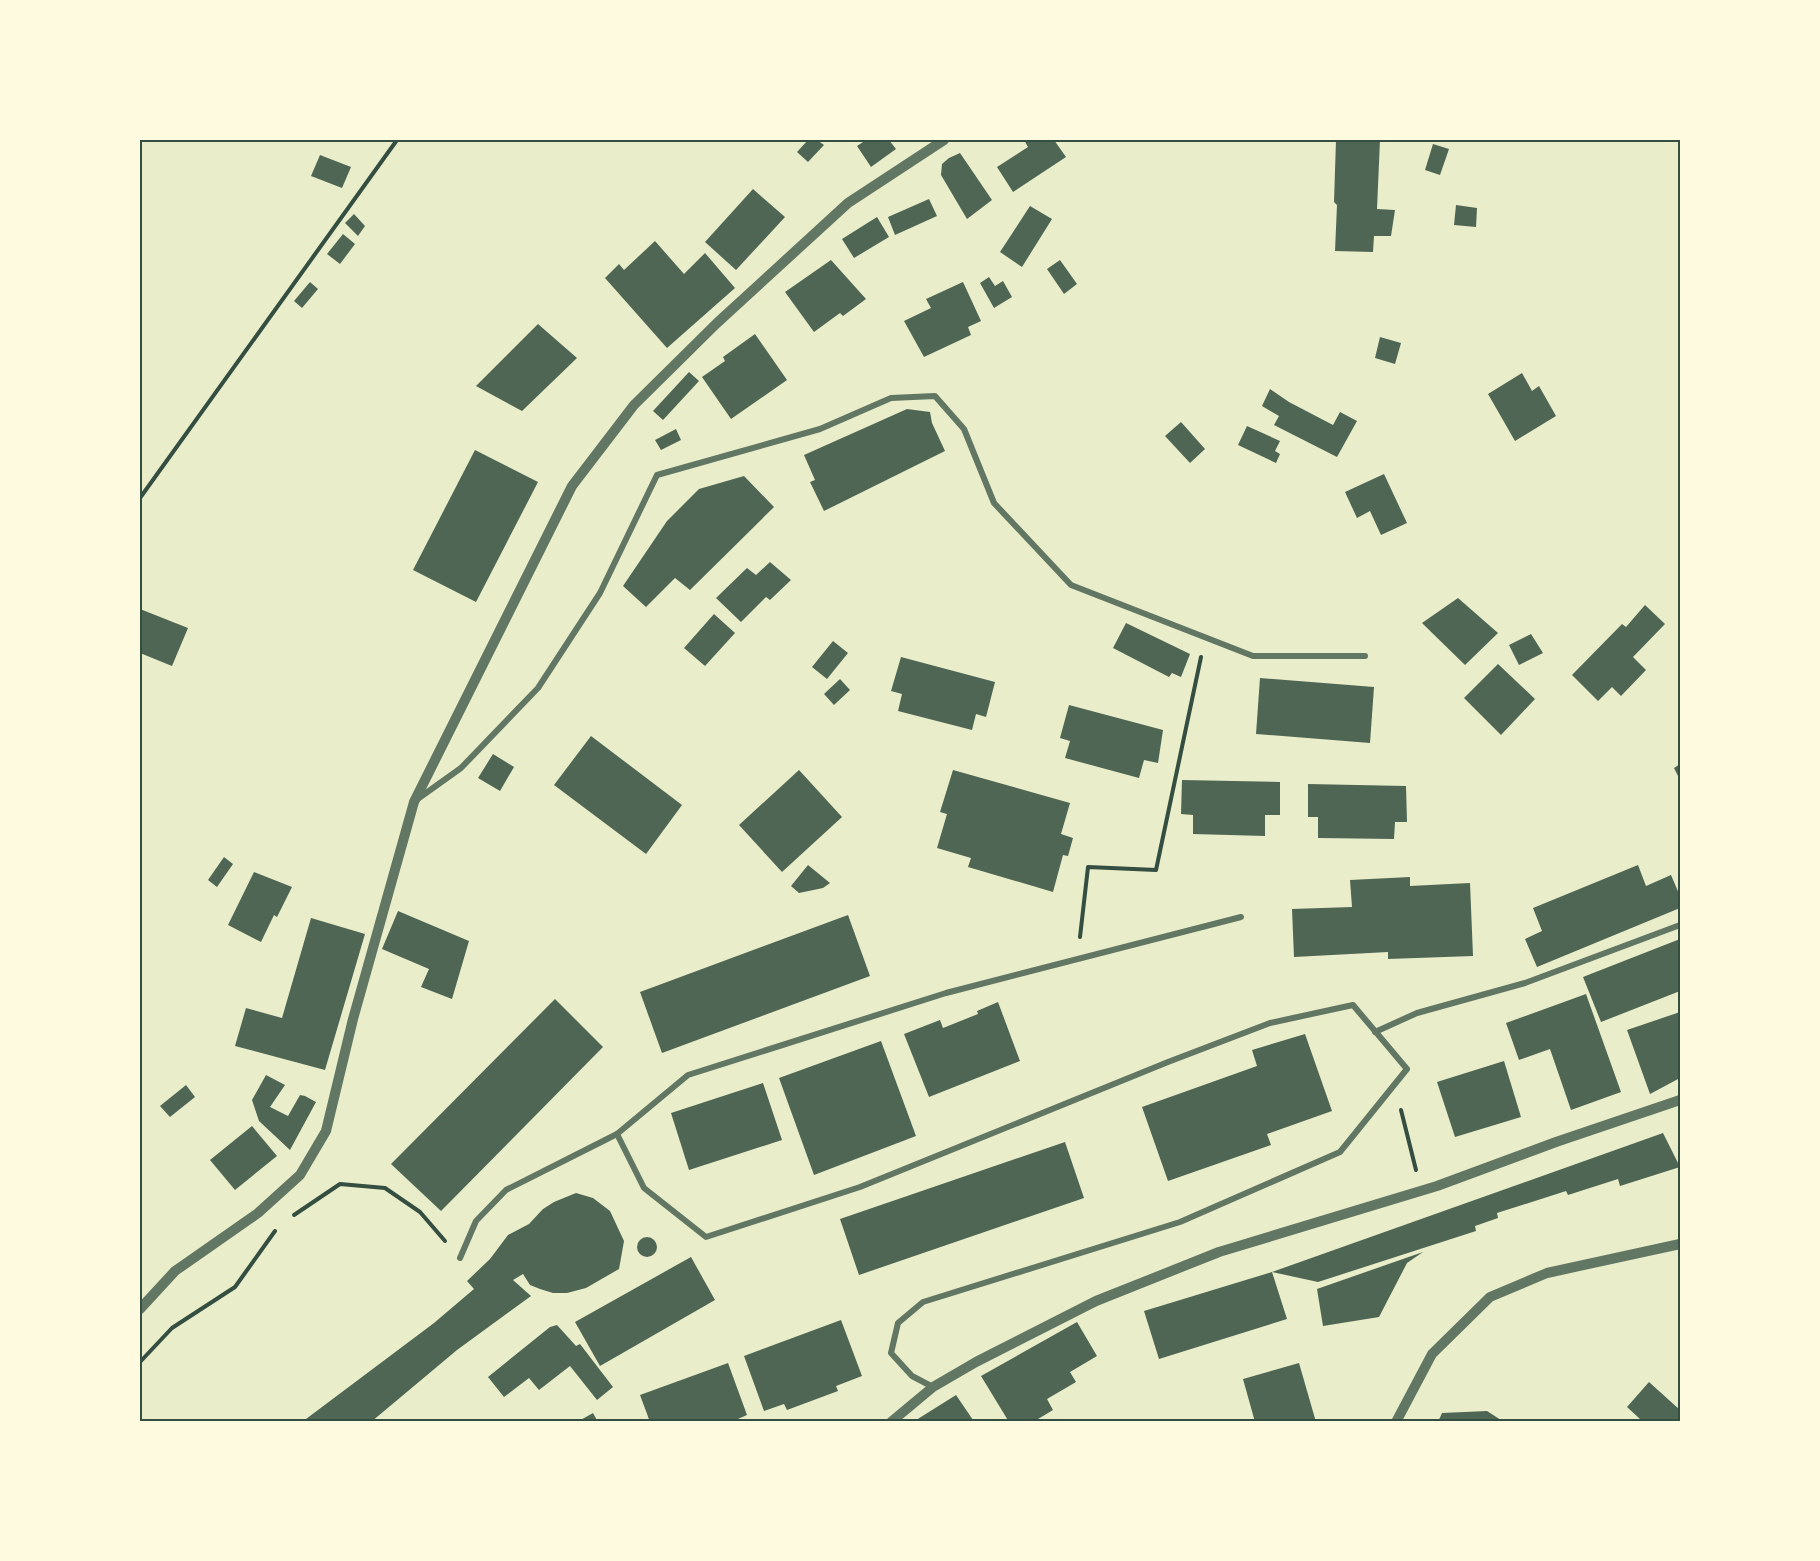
<svg xmlns="http://www.w3.org/2000/svg" width="1820" height="1561" font-family="Spectral,serif">
<style>
.building{fill:#4f6655}
.lines{fill:none;stroke-linecap:round;stroke-linejoin:round}
.path{stroke:#344e41;stroke-width:4}
.minor{stroke:#617663;stroke-width:6}
.tertiary{stroke:#617663;stroke-width:10}
.neatline{fill:none;stroke:#344e41;stroke-width:2}
</style>
<rect width="100%" height="100%" fill="#e9edc9"/>
<!-- building -->
<g class="building">
<path d="M808 140H817L824 145 808 162 797 152Z"/>
<path d="M866 140H889L896 149 871 167 857 146Z"/>
<path d="M1024 140H1054L1066 157 1013 192 997 167 1028 147Z"/>
<path d="M1336 140H1380L1377 209 1395 210 1391 236H1374L1373 252 1335 251 1337 205 1334 202Z"/>
<path d="M1433 144 1449 149 1440 175 1425 170Z"/>
<path d="M960 153 992 200 967 219 941 175 942 164 949 158Z"/>
<path d="M320 155 351 167 342 188 311 176Z"/>
<path d="M753 189 785 217 736 270 705 242Z"/>
<path d="M929 199 937 216 895 235 888 217Z"/>
<path d="M1456 205 1477 208 1476 227 1454 225Z"/>
<path d="M1030 206 1052 219 1022 267 1000 252Z"/>
<path d="M354 214 365 226 358 236 345 223Z"/>
<path d="M877 217 889 237 854 258 842 239Z"/>
<path d="M343 234 355 244 340 264 327 254Z"/>
<path d="M655 241 684 274 705 253 735 288 667 348 605 278 619 264 624 270Z"/>
<path d="M831 260 866 299 843 316 840 313 814 332 785 292Z"/>
<path d="M1060 260 1077 284 1064 294 1047 269Z"/>
<path d="M989 277 995 286 1003 281 1012 297 994 308 980 283Z"/>
<path d="M310 282 318 289 302 308 294 301Z"/>
<path d="M963 282 981 321 968 327 971 335 924 357 904 321 931 308 926 299Z"/>
<path d="M538 324 577 358 522 411 476 386Z"/>
<path d="M755 334 787 380 731 419 702 377 725 361 723 357Z"/>
<path d="M1380 337 1401 343 1395 364 1375 358Z"/>
<path d="M689 372 699 381 663 420 653 411Z"/>
<path d="M1522 373 1532 391 1539 386 1556 416 1515 441 1488 394Z"/>
<path d="M1270 389 1289 402 1333 425 1340 412 1357 421 1337 457 1274 425 1279 416 1262 406Z"/>
<path d="M907 409 930 412 932 423 945 451 824 511 810 482 815 480 804 455Z"/>
<path d="M1181 422 1205 449 1190 463 1165 436Z"/>
<path d="M1247 426 1280 441 1275 451 1280 454 1276 463 1238 445Z"/>
<path d="M676 429 681 440 661 450 655 440Z"/>
<path d="M475 450 538 482 476 602 413 570Z"/>
<path d="M1384 474 1407 523 1381 535 1370 511 1357 518 1345 492Z"/>
<path d="M744 476 774 507 690 590 675 578 646 607 623 586 667 521 699 489Z"/>
<path d="M770 562 791 580 770 600 766 597 741 622 716 598 747 568 756 575Z"/>
<path d="M1458 598 1498 633 1465 665 1422 623Z"/>
<path d="M1645 605 1665 624 1633 657 1646 670 1621 696 1612 687 1598 701 1572 675 1622 624 1626 627Z"/>
<path d="M140 609 188 628 172 666 140 653Z"/>
<path d="M714 614 735 633 705 666 684 648Z"/>
<path d="M1126 623 1190 654 1181 677 1172 673 1169 677 1113 648Z"/>
<path d="M1531 634 1543 653 1519 665 1509 645Z"/>
<path d="M833 641 848 653 827 679 812 667Z"/>
<path d="M901 657 995 682 986 717 976 714 972 730 898 711 902 694 891 691Z"/>
<path d="M1498 664 1535 699 1501 735 1464 698Z"/>
<path d="M1260 678 1374 687 1370 743 1256 734Z"/>
<path d="M840 679 850 690 834 705 824 694Z"/>
<path d="M1069 705 1163 730 1158 763 1144 760 1139 778 1065 758 1070 741 1060 738Z"/>
<path d="M591 736 682 805 646 854 554 785Z"/>
<path d="M493 754 514 767 500 791 478 778Z"/>
<path d="M1680 764V780L1674 768Z"/>
<path d="M799 770 842 817 782 872 739 825Z"/>
<path d="M953 770 1070 803 1061 834 1073 838 1068 856 1063 855 1053 892 968 867 971 858 937 848 947 814 940 812Z"/>
<path d="M1182 780 1280 782V815H1265V836L1193 834V815L1181 814Z"/>
<path d="M1308 784 1406 786 1407 822H1395L1394 839 1318 838V817H1308Z"/>
<path d="M224 857 233 864 217 887 208 880Z"/>
<path d="M808 865 830 883 823 888 799 893 791 886Z"/>
<path d="M1638 865 1646 886 1671 875 1680 896V908L1537 967 1525 939 1542 931 1533 908Z"/>
<path d="M254 872 292 887 277 917 274 915 261 942 228 925Z"/>
<path d="M1410 877V886L1470 883 1473 956 1388 959V952L1294 957 1292 909 1352 907 1350 880Z"/>
<path d="M398 911 469 941 452 999 421 987 429 969 382 949Z"/>
<path d="M848 915 870 976 662 1053 640 992Z"/>
<path d="M311 918 365 934 325 1070 235 1046 246 1008 282 1018Z"/>
<path d="M1680 939V991L1601 1022 1583 977Z"/>
<path d="M1586 994 1621 1092 1571 1110 1550 1049 1519 1060 1506 1023Z"/>
<path d="M555 999 603 1047 441 1211 391 1164Z"/>
<path d="M998 1002 1020 1061 929 1097 904 1034 940 1020 943 1028 978 1014 977 1011Z"/>
<path d="M1680 1012V1078L1650 1094 1627 1030Z"/>
<path d="M1305 1034 1332 1111 1267 1134 1271 1145 1168 1181 1142 1107 1257 1066 1252 1050Z"/>
<path d="M881 1041 916 1136 814 1175 779 1078Z"/>
<path d="M1504 1061 1521 1117 1455 1137 1437 1082Z"/>
<path d="M266 1075 285 1085 270 1107 288 1116 300 1095 305 1096 316 1102 290 1150 259 1121 252 1100Z"/>
<path d="M763 1083 782 1140 689 1170 671 1113Z"/>
<path d="M186 1085 195 1097 170 1117 160 1106Z"/>
<path d="M252 1126 277 1156 235 1190 210 1160Z"/>
<path d="M1663 1133 1680 1167 1620 1186 1618 1179 1568 1195 1566 1191 1497 1213 1498 1218 1475 1226 1476 1231 1318 1282 1272 1272Z"/>
<path d="M1065 1142 1084 1198 859 1275 840 1219Z"/>
<path d="M576 1193 593 1198 610 1211 624 1241 619 1269 586 1288 567 1293H553L540 1289 530 1285 523 1274 513 1280 531 1296 457 1350 371 1422H302L434 1323 474 1289 467 1281 490 1259 508 1235 529 1224 543 1209 554 1202Z"/>
<circle cx="647" cy="1247" r="10"/>
<path d="M1423 1252 1407 1263 1379 1317 1323 1326 1317 1289Z"/>
<path d="M691 1257 715 1300 600 1366 575 1322Z"/>
<path d="M1272 1272 1287 1319 1159 1359 1144 1311Z"/>
<path d="M841 1320 862 1376 836 1386 838 1391 787 1410 784 1404 764 1411 744 1356Z"/>
<path d="M1077 1322 1097 1356 1070 1372 1076 1382 1047 1399 1053 1410 1033 1422H1009L981 1376Z"/>
<path d="M557 1325 576 1346 580 1344 613 1387 597 1400 570 1366 539 1390 529 1378 504 1397 488 1377 550 1327Z"/>
<path d="M728 1363 747 1415 731 1422H650L640 1395Z"/>
<path d="M1299 1363 1316 1422H1255L1243 1379Z"/>
<path d="M1649 1382 1680 1410V1422H1638L1640 1419 1627 1407Z"/>
<path d="M956 1395 973 1420 970 1422H913Z"/>
<path d="M1487 1411 1504 1422H1438L1442 1413Z"/>
<path d="M593 1413 598 1422H577Z"/>
</g>
<g class="lines">
<!-- path -->
<g class="path">
<path d="M140 498 397 140"/>
<path d="M1080 937 1088 867 1156 870 1201 657"/>
<path d="M1401 1110 1416 1170"/>
<path d="M294 1215 340 1184 385 1188 420 1212 445 1241"/>
<path d="M140 1362 172 1328 235 1287 275 1231"/>
</g>
<!-- minor -->
<g class="minor">
<path d="M419 798 461 768 538 688 600 593 657 475 820 429 891 398 935 396 964 429 994 503 1071 585 1253 656H1365"/>
<path d="M1375 1032 1417 1013 1525 983 1680 925"/>
<path d="M460 1258 476 1221 506 1190 617 1134"/>
<path d="M933 1387 912 1376 891 1353 898 1323 923 1302 1180 1222 1340 1152 1407 1069 1353 1005 1270 1023 1168 1062 860 1187 706 1237 644 1188 617 1134 688 1075 946 993 1241 917"/>
</g>
<!-- tertiary -->
<g class="tertiary">
<path d="M140 1309 175 1271 258 1213 300 1175 326 1131 353 1019 414 802 572 486 634 405 717 323 848 203 944 140"/>
<path d="M891 1422 933 1387 976 1362 1096 1301 1219 1252 1437 1186 1556 1142 1680 1100"/>
<path d="M1396 1422 1432 1354 1490 1297 1547 1273 1680 1244"/>
</g>
</g>
<!-- border -->
<rect width="1820" height="1561" fill="none" stroke="#fefae0" stroke-width="282"/>
<rect x="141" y="141" width="1538" height="1279" class="neatline"/>
</svg>
